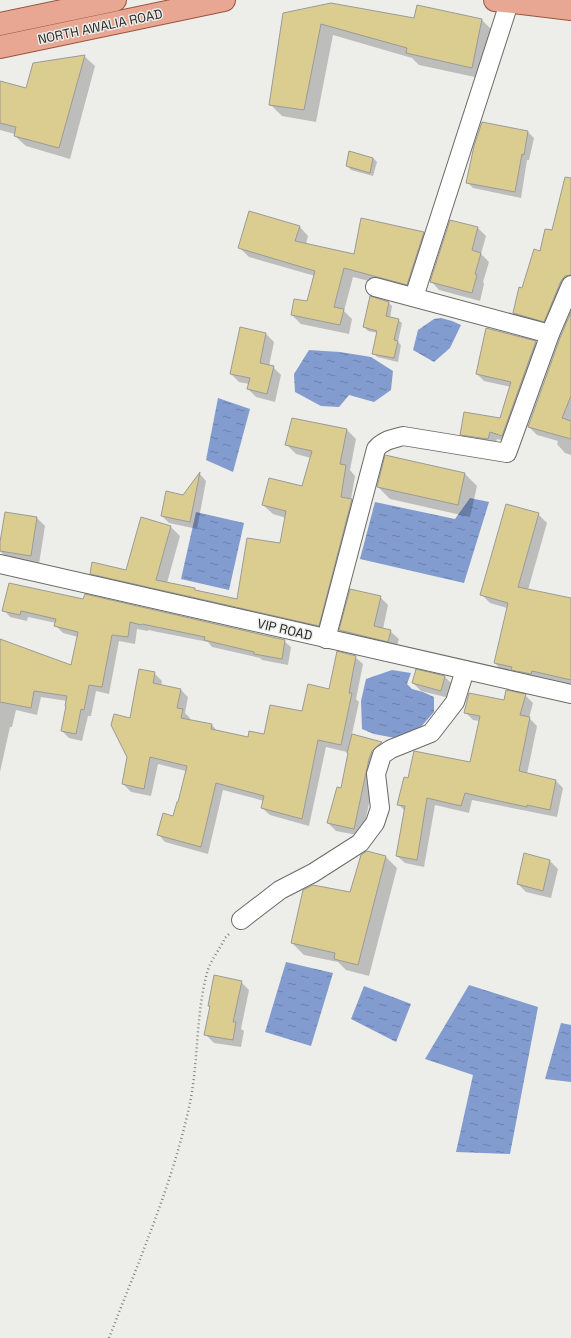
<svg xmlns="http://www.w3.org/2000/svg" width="571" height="1338" font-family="'Space Grotesk',sans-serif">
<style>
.water{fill:url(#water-ripples)}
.shadow{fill:#0003}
.building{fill:#dbcd90;stroke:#9b9a98}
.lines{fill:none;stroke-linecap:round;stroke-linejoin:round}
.minor-casing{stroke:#6b6a67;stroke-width:20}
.primary-casing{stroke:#9b543d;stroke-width:24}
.path{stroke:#81817f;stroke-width:2.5;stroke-dasharray:1 3;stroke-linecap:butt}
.minor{stroke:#fff;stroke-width:18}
.primary{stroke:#e8a792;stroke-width:22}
.labels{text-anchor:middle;stroke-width:3;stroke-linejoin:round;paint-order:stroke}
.street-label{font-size:13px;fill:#272726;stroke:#ededea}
</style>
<defs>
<pattern id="water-ripples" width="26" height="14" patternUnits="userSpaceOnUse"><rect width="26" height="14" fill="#839ccf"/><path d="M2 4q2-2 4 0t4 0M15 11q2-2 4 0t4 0" fill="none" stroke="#6b7fa8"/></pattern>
</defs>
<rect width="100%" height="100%" fill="#ededea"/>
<!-- water -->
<g class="water">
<path d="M441 318 452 321 461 325 450 348 434 362 413 350 418 330 434 319Z"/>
<path d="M309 350 340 352 371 357 393 371 391 390 374 402 349 395 339 407 321 406 295 392 294 374Z"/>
<path d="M218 398 250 409 233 472 206 460Z"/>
<path d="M470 498 489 502 464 583 360 559 375 502 455 519Z"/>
<path d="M196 512 244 523 229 590 181 579Z"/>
<path d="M392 670 411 673 407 684 412 689 423 692 434 697V712L418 730 395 738 374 734 362 729 361 701 366 679Z"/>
<path d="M286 962 333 973 311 1046 265 1032Z"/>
<path d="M469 985 538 1007 510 1154 456 1152 473 1075 425 1059Z"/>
<path d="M364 986 411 1004 396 1042 351 1019Z"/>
<path d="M561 1023 571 1025V1082L545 1079Z"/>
</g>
<!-- shadow -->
<g class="shadow">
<path d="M418 6 482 20 494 32 484 79 419 65 412 58 333 35 316 122 282 116 270 104 284 14 415 20Z"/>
<path d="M84 56 95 66 70 159 26 146 15 136V134L0 130V82L27 90Z"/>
<path d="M528 132 534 138 529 160H527L521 198 473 188 467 182Z"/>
<path d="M350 153 373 158 377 162 373 176 351 170 347 166Z"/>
<path d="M571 208V288L552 329 522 321 514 313 523 289 541 252 553 232Z"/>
<path d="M299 226 308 236 306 244 355 255 424 232 433 242 416 293 353 277 344 311 352 319 349 334 301 324 292 315 308 303 315 276 249 257 240 248Z"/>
<path d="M477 227 486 236 481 254 489 262 483 282 484 284 480 301 439 290 431 281Z"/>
<path d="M388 302 392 306 390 318 398 320 402 323 398 342 401 345 398 362 377 357 374 353 378 333 368 331 364 327Z"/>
<path d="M571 314V455L565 453 557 444 558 441 537 435 529 427Z"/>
<path d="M241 328 266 334 274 342 269 366 273 367 281 375 275 402 256 397 248 389 249 384 239 382 231 374Z"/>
<path d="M487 329 536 342 543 349 509 442 497 439 495 446 468 441 461 434 501 419 511 387 484 381 477 374Z"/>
<path d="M347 430 356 439 350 470 355 476 351 499 361 509 328 634 100 583 91 573 127 572 171 527 180 536 167 583 238 600 281 544 286 518 273 514 263 505 303 487 311 458 296 454 287 445Z"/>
<path d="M200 474 206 481 197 529 169 523 162 516 183 496Z"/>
<path d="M465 474 477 486 470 517 390 499 378 487Z"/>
<path d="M6 513 37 518 45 526 39 564 8 559 0 551Z"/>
<path d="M538 514 547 523 528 590 571 599V688L503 672 495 663 507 608 490 603 482 595Z"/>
<path d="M10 584 284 641 291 647 288 665 262 660 260 658 212 647 208 642 148 630V631L137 629 135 644 119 641 109 694 96 691 91 716H88L82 741 69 738 62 731 67 707V701L41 697 37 715 16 710 12 727H10L0 772V640L72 666 78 637 63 633 56 626V623L28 617 27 621 10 617 4 610Z"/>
<path d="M380 597 388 605 383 629 390 631 399 639 396 649 348 638 340 630Z"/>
<path d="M355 657 363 664 356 699 359 702 352 734 381 743 388 750 373 785 362 836 336 831 328 823 342 789 349 754 347 752 326 747 309 826 270 815 262 808 264 801 223 790 208 854 165 842 158 834 174 817 179 803 186 771 158 764 151 796 131 792 123 784 128 757 131 719 154 673 162 681 161 686 181 690 188 697 185 713 190 718 189 721 212 725 218 732 249 738 264 735 303 712 330 690Z"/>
<path d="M416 671 445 677 453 685 449 698 421 691 413 683Z"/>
<path d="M525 695 533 703 529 718 537 726 527 774 556 781 563 788 557 817 472 800 469 813 435 805 424 867 405 863 397 856 405 811 398 804 409 779 471 763 480 721 473 720 465 712Z"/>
<path d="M525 855 550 861 558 869 551 898 526 892 518 884Z"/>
<path d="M385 856 397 868 369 976 346 970 338 962 304 955 292 943 351 894Z"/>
<path d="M241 982 249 990 241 1029 244 1031 241 1047 214 1043 206 1035 210 1007 209 1005Z"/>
</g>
<!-- building -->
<g class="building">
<path d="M331 3 414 18 417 5 482 19 472 68 406 53 407 48 321 24 304 110 269 105 283 13Z"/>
<path d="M85 55 59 148 14 136 16 127 0 123V81L26 88 33 63Z"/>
<path d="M482 122 528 131 524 155 522 154 515 192 466 183 474 146Z"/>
<path d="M349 151 373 158 370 173 346 166Z"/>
<path d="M565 177 571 178V275L565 276 561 281 544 322 513 313 519 287 522 288 534 249 540 251 545 229 552 230Z"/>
<path d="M249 211 300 226 295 241 354 254 361 218 424 232 407 285 344 268 334 307 344 309 340 325 291 315 294 299 307 301 315 271 238 248Z"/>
<path d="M450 220 478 227 472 250 481 253 475 274 477 275 472 293 430 282Z"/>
<path d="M370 296 389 302 386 316 399 319 394 340 398 341 394 358 372 354 377 331 363 327Z"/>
<path d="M571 312V396L562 418 571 421V439L528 427 560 338Z"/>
<path d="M240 327 266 333 260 363 274 366 267 394 247 389 250 378 230 374Z"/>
<path d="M486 328 536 341 502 436 490 432 488 439 460 435 464 412 500 418 511 382 476 374Z"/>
<path d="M292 418 347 429 340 464 346 465 341 497 352 499 319 626 90 574 92 562 126 570 141 517 171 526 156 580 195 588V590L237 599 247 538 280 543 286 511 262 505 269 478 302 486 312 451 285 445Z"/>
<path d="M385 455 465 473 458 505 377 487Z"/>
<path d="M200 472 190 522 161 516 166 491 183 495Z"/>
<path d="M506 504 539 513 518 587 571 598V680L532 671 531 674 511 670 512 667 494 663 508 603 480 595Z"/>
<path d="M5 512 37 517 31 556 0 551V542Z"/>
<path d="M9 583 83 599 85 594 285 640 282 659 254 654V652L204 640 205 637 142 624 141 625 130 622 128 637 112 635 102 687 89 685 84 710 81 709 76 734 61 731 66 706H65L67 696 34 691 31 708 0 702V639L71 665 78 632 54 626 56 619 21 611 20 615 2 611Z"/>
<path d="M350 589 381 596 374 626 391 630 388 642 339 630Z"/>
<path d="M337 651 356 656 349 693H352L341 745 318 740 302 819 261 808 264 796 216 783 201 847 157 835 163 813 173 816 177 802H178L187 766 150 757 144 789 122 784 127 757 111 725 114 714 130 718 139 669 155 672 153 683 181 689 177 708 183 709 181 718 212 724 211 729 248 737 249 731 264 734 270 705 302 711 308 684 329 689Z"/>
<path d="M416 669 445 676 441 691 412 683Z"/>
<path d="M506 690 526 694 520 715 530 717 519 771 556 780 550 810 527 805V807L499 801 465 793 461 806 427 798 417 860 396 856 405 806 397 805 404 777 408 778 414 751 470 762 480 716 464 713 469 693 504 700Z"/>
<path d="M352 734 382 742 372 751 369 759 354 829 327 823 337 787 341 788 348 753H347Z"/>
<path d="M367 851 386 856 358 965 334 959 335 953 291 943 303 890 313 885 350 892 361 855Z"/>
<path d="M524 853 550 860 543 891 517 884Z"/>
<path d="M214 975 242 981 233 1022H236L233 1040 204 1035 210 1006H208Z"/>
</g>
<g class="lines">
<defs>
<g id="minor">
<path d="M375 287 550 334"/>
<path d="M414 297 510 0"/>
<path d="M0 564 571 694"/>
<path d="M326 639 376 449C383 440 393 439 403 436L507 453 550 334 571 285"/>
<path d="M241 920 280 890 313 873 360 843 375 823 380 808 376 774 382 755 391 749 431 733 455 702 465 670"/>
</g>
<g id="primary">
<path d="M495 0 571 9"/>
<path d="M0 24 115 0"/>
<path d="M0 47 224 0"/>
</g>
</defs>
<!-- minor casing -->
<use href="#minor" class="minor-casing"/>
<!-- primary casing -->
<use href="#primary" class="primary-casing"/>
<!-- path -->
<path class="path" d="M109 1338C138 1263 170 1190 188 1112 199 1066 195 1018 207 973 210 961 220 949 225 938L229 934"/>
<!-- minor -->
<use href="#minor" class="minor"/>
<!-- primary -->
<use href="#primary" class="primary"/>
</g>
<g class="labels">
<!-- street labels -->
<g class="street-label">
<text transform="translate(100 26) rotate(-12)" y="5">NORTH AWALIA ROAD</text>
<text transform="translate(285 629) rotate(13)" y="5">VIP ROAD</text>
</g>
</g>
</svg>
